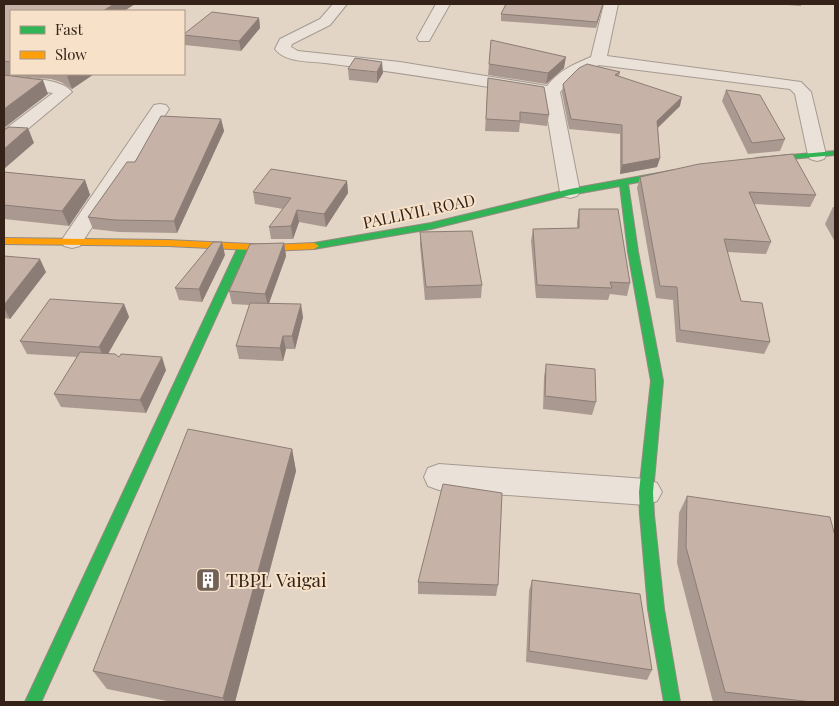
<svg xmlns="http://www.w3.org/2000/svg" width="839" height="706" font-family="'Playfair Display',serif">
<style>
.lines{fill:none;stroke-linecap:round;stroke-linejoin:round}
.street-casing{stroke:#a69a90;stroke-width:2}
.fast-casing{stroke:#968a80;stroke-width:2}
.slow-casing{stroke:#968a80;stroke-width:2}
.street{fill:#eae1d8;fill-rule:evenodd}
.fast{fill:#30b455;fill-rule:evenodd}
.slow{fill:#ff9f0a;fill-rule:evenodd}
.wall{fill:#aa9990}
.shaded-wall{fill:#8b7d75}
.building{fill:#c6b2a7;stroke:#8b7d75}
.labels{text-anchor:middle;stroke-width:4;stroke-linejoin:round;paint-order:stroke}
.street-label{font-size:16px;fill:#342219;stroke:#f7e1c9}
.near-poi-label{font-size:19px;fill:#342219;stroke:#f7e1c9;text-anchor:start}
</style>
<rect width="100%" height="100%" fill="#e2d5c6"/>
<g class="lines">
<defs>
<g id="street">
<path d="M333 4H347L330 25 292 44 291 47 298 51 400 62 547 86C558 71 574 64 591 57L604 4H618L607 56 801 82 811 92 826 155 824 159 817 161 810 159 808 155 795 94 790 89 599 65 577 75 560 92 580 192 577 196 570 198 563 196 560 192 544 96C471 84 399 72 325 63 310 61 285 63 275 49L280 39 320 19Z"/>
<path d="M436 4H450L429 41H419L417 38Z"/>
<path d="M4 76C21 78 63 78 72 92L11 143 4 145V130L53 93 4 86Z"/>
<path d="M160 104 166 105 169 109 83 241 80 246 72 248 64 246 61 241 154 105Z"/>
<path d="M439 464 646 479 657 483 662 492 657 501 646 505 439 490 428 486 424 477 428 468Z"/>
</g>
<g id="fast">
<path d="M835 151V155L757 162 753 160 757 158Z"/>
<path d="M675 170 679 173 678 175 628 184 638 252 663 381 653 492 654 515 664 609 680 702H664L648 609 640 515 639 492 651 381 628 252 620 186 570 195 431 229 314 249 309 246 314 243 431 223 570 189Z"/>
<path d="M243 244 248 247 41 702H25L238 247Z"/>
</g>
<path id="slow" d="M4 238 168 240 270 245 314 243 319 246 314 249 270 251 168 246 4 244Z"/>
</defs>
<!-- street casing -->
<use href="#street" class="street-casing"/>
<!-- fast casing -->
<use href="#fast" class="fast-casing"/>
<!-- slow casing -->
<use href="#slow" class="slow-casing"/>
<!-- street -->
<use href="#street" class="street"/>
<!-- fast -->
<use href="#fast" class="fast"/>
<!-- slow -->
<use href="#slow" class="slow"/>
</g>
<!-- wall -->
<g class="wall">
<path d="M4 4H135L124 11H11V74H94L72 89 61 82 51 79 4 75Z"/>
<path d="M603 4 596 28 501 21V14Z"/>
<path d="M773 4H801V6Z"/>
<path d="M259 18 260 28 241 51 185 45 184 34Z"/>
<path d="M491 40 564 68 546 84 488 75Z"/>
<path d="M348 69 383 73 377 83 349 80Z"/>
<path d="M620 72 619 76 680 106 658 128 660 158 657 167 620 174V134L569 129 562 93 563 84Z"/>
<path d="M488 78 549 115 547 126 520 123 519 132 485 131Z"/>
<path d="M726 90 785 139 780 151 748 154 722 101Z"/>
<path d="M221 119 224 131 177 233 119 232 93 229 88 217 135 162Z"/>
<path d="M4 172 85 180 90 195 69 226 4 219Z"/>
<path d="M640 177 816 195 810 207 754 204 771 242 766 254 727 252 741 301 770 342 764 354 676 342 673 300 656 298 637 188Z"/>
<path d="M347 181 348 193 326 227 299 222 293 239H271L269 227 283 209 255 204 253 192Z"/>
<path d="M833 207H835V242L825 224Z"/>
<path d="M579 209 630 283 627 296 610 294 608 300 536 298 531 241 533 229 577 228V222Z"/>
<path d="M420 232 482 285 481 298 425 300 420 245Z"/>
<path d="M284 243 286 256 269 303 303 317 295 349H286L283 361 239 359 236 346 250 305 232 304 229 291Z"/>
<path d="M225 255 202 302 179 300 175 288Z"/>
<path d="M4 256 46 272 10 319 4 318Z"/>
<path d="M124 304 129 317 108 354 166 370 146 413 61 407 54 394 77 357 27 354 20 341Z"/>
<path d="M546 364 596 402 592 415 543 409 544 377Z"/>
<path d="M292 449 296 471 235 702H172L107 689 93 671Z"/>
<path d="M687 496 835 702H713L677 563 679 513Z"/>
<path d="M532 580 652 670 647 680 526 662 529 591Z"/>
<path d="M418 582 498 585 496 596 418 594Z"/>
</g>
<!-- shaded-wall -->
<g class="shaded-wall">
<path d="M114 4H135L124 11H103Z"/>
<path d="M603 4 596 28 597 22Z"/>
<path d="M259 18 260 28 241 51 239 41Z"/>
<path d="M566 57 564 68 546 84 548 73Z"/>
<path d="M382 62 383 73 377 83V72Z"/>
<path d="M70 74H94L72 89 67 76Z"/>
<path d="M43 80 48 94 4 128V109Z"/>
<path d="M682 97 680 106 655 130 657 121Z"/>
<path d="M221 119 224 131 177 233 174 221Z"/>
<path d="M28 128 34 143 4 169V149Z"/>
<path d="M660 158 657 167 620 174 622 165Z"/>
<path d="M85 180 90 195 69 226 62 211Z"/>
<path d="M347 181 348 193 326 227 324 214Z"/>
<path d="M297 210 299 222 293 239 291 226Z"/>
<path d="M222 242 225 255 202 302 199 289Z"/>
<path d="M284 243 286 256 268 306 265 294Z"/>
<path d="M40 259 46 272 10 319 4 308V305Z"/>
<path d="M124 304 129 317 105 359 99 347Z"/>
<path d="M301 304 303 317 295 349 292 336Z"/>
<path d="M283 336 286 349 283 361 280 348Z"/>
<path d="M162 357 166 370 146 413 140 400Z"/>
<path d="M292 449 296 471 235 702H225L223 698Z"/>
</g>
<!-- building -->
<g class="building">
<path d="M4 4H114L103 11H11V62L4 61Z"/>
<path d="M506 4H603L597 22 501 14Z"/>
<path d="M212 12 259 18 239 41 184 35V34Z"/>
<path d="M491 40 566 57 548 73 489 64Z"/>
<path d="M355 58 382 62 377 72 348 69Z"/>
<path d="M587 64 620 72 615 75 682 97 657 121 660 158 622 165V125L571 119 563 84 579 68Z"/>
<path d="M4 75 43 80 4 109Z"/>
<path d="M488 78 544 87 549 115 520 112V121L486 119Z"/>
<path d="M726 90 760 95 785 139 752 143Z"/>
<path d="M161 116 221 119 174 221 115 220 88 217 127 162H135Z"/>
<path d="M9 127 28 128 4 149V130Z"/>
<path d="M793 154 816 195 749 192 771 242 724 239 741 301 762 303 770 342 680 330 677 287 660 286 640 177 699 164Z"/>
<path d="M271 169 347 181 324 214 297 210 291 226 269 227 291 198 253 192Z"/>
<path d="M4 172 85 180 62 211 4 205Z"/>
<path d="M579 209H618L630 283 610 282 612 288 537 285 533 229 579 228Z"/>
<path d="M472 231 482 285 426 287 420 232Z"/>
<path d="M213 242H222L199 289 175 288Z"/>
<path d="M284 243 265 294 229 291 250 244Z"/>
<path d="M4 256 40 259 4 305Z"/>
<path d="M50 299 124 304 99 347 20 341Z"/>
<path d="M250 303 301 304 292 336H283L280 348 236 346Z"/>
<path d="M80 352 115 354 119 357 121 354 162 357 140 400 54 394Z"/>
<path d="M546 364 595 369 596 402 545 396Z"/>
<path d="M188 429 292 449 223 698 93 671Z"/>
<path d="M443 484 502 493 498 585 418 582Z"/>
<path d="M687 496 830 517 835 536V702H812L725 692 686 547Z"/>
<path d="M532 580 640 594 652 670 529 651Z"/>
</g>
<!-- icons -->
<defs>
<symbol id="building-square" viewBox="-11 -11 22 22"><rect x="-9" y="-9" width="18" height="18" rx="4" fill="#716156" stroke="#f7e1c9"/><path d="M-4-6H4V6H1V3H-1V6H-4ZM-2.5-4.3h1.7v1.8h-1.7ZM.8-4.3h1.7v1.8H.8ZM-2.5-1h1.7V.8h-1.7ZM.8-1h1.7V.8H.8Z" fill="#fff"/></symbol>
</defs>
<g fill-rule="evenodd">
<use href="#building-square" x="194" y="566" width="28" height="28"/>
</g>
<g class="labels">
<!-- street labels -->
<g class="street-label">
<text transform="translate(419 211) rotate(-12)" y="6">PALLIYIL ROAD</text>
</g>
<!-- near-poi labels -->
<g class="near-poi-label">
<text x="226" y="587">TBPL Vaigai</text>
</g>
</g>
<!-- border -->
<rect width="839" height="706" fill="none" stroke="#342219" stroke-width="10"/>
<!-- legend -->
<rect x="10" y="10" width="175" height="65" fill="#f7e1c9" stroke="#a99583"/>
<rect x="20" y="26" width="25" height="8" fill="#30b455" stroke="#a99583"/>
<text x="55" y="35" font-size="15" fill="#342219">Fast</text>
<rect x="20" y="51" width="25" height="8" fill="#ff9f0a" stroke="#a99583"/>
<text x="55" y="60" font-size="15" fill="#342219">Slow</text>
</svg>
